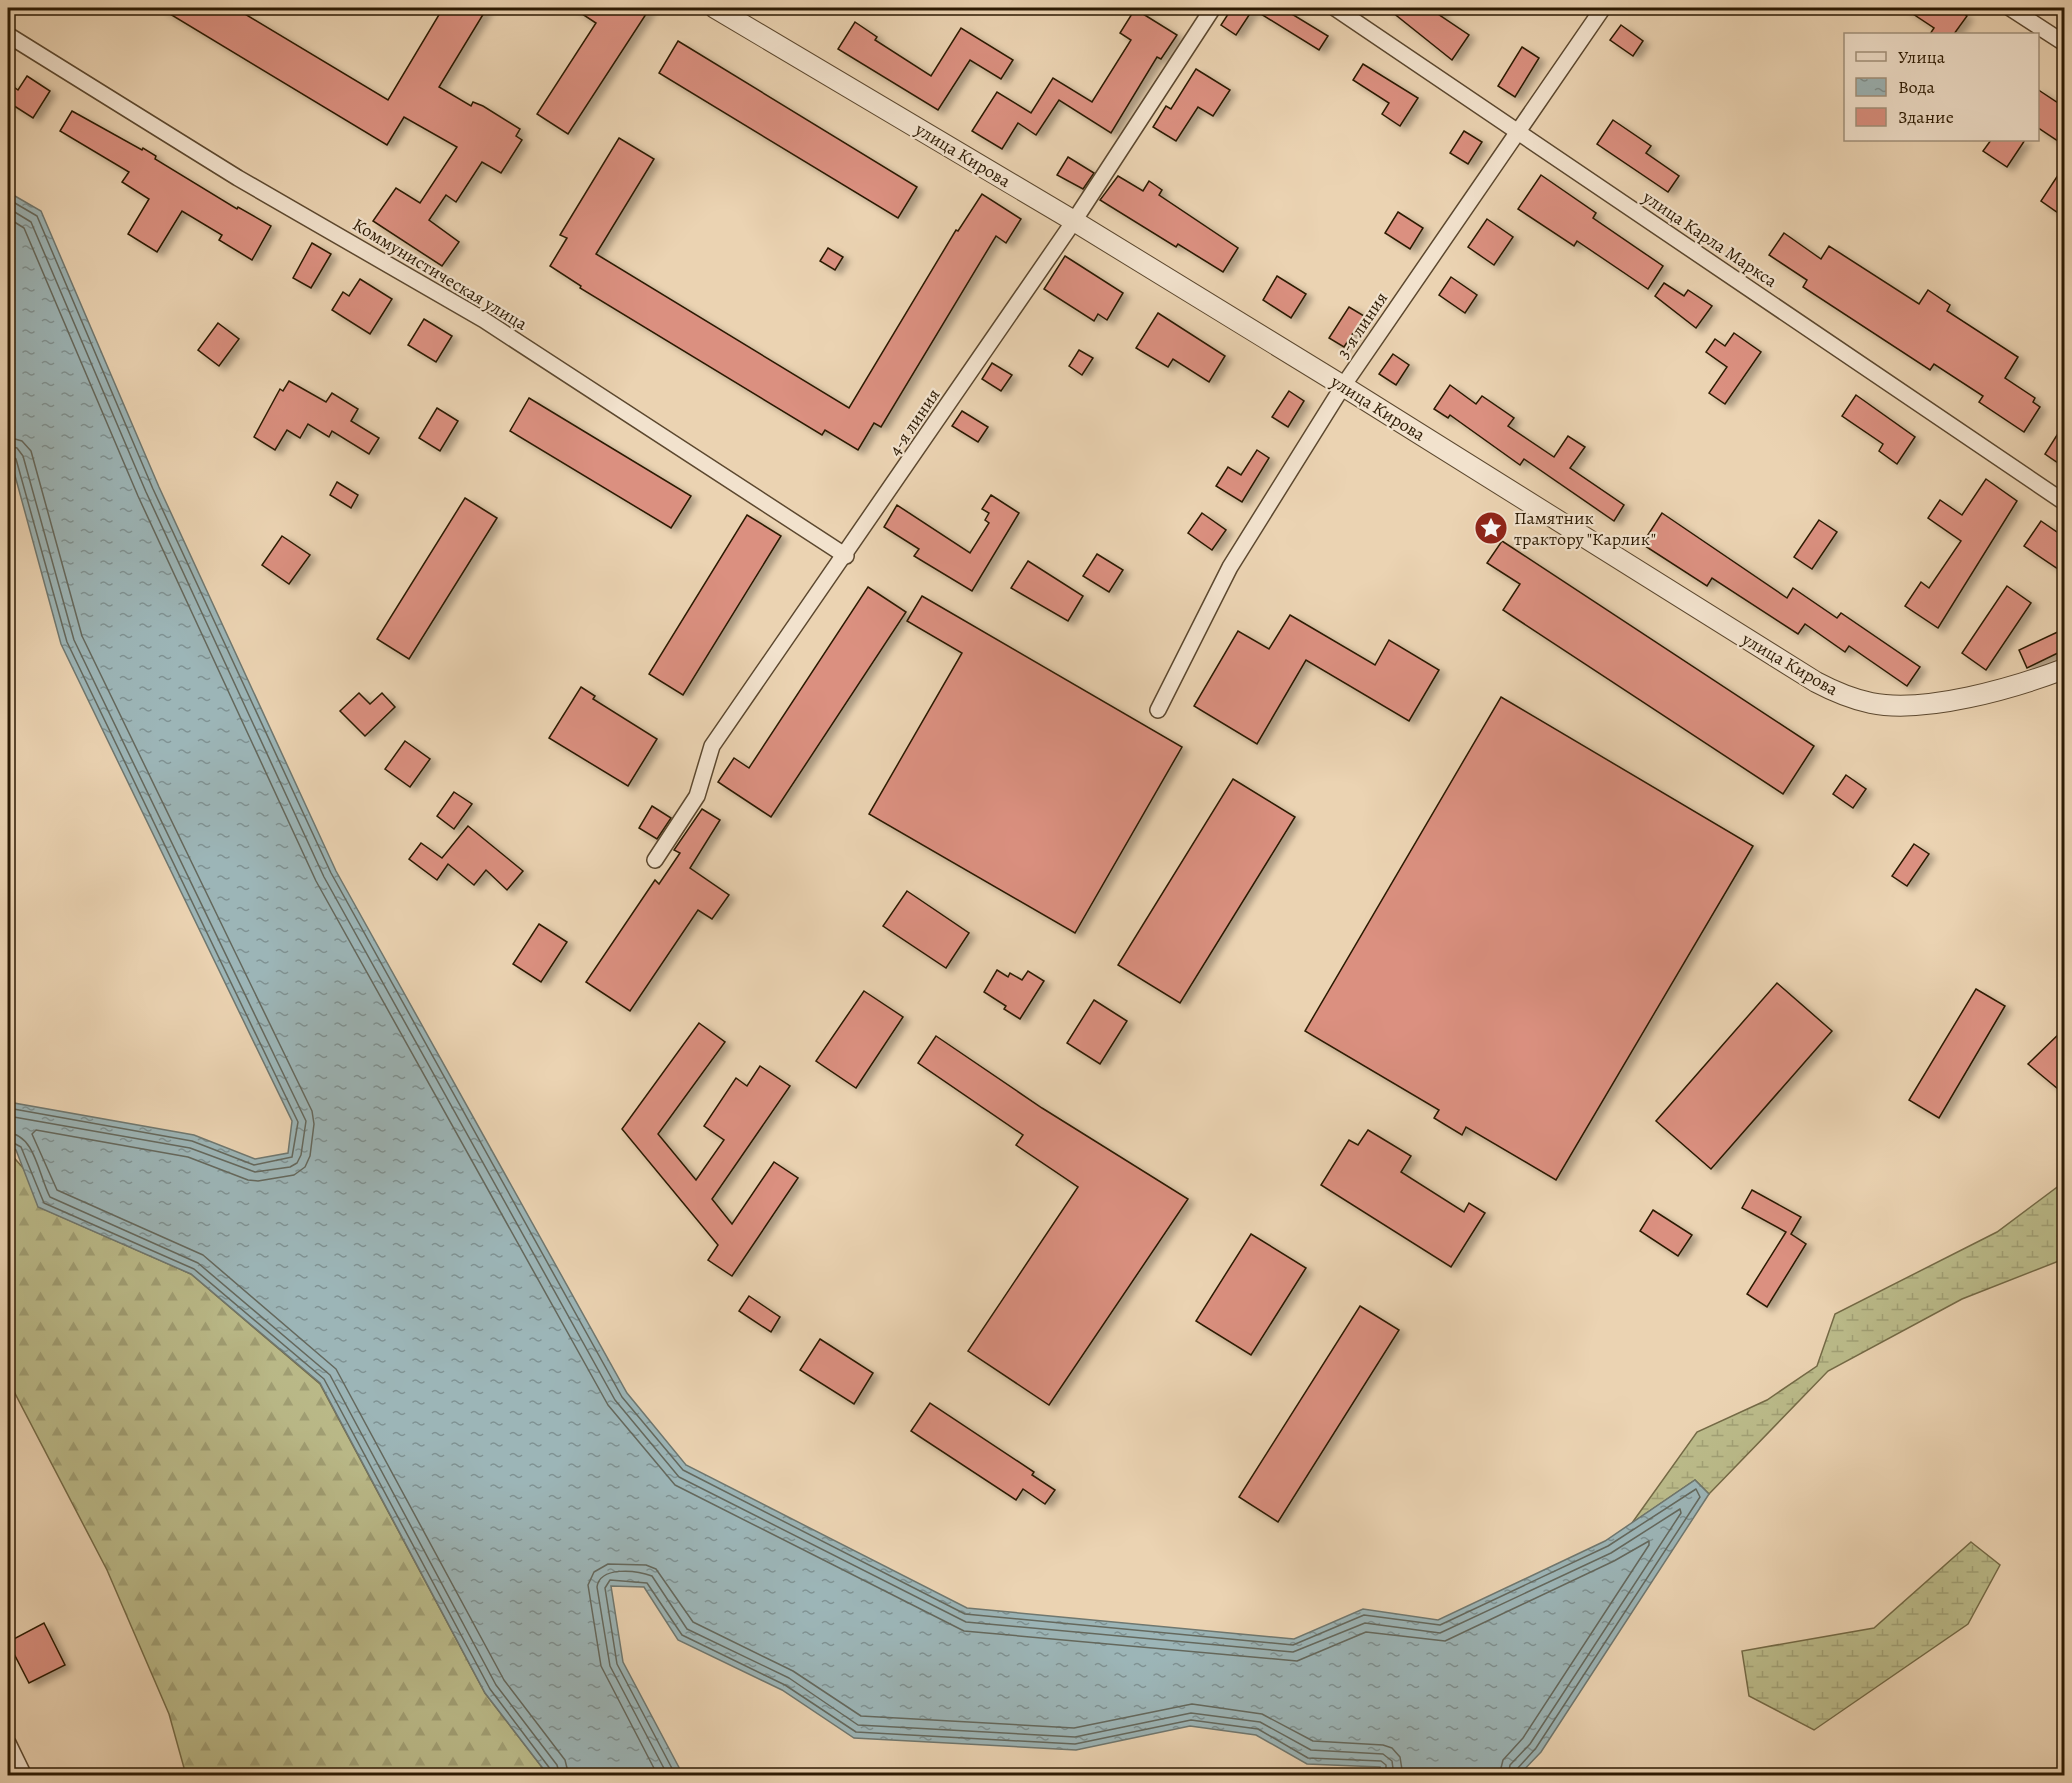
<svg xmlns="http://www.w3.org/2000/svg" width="2072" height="1783" font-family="Alegreya,serif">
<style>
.forest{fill:url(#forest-firs);stroke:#746a46;stroke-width:1.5}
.wetland{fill:url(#wetland-marsh);stroke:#746a46;stroke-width:1.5}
.water{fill:url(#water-ripples);stroke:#6f776f;stroke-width:1.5}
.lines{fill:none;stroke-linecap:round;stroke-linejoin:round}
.shore{stroke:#64685d;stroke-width:1.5}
.building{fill:#db9080;stroke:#2c1a03;stroke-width:1.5;filter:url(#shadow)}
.minor-casing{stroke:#5c482f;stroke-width:18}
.tertiary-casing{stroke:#5c482f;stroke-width:22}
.minor{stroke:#f2e2cd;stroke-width:15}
.tertiary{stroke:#f2e2cd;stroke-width:20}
.labels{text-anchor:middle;stroke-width:4.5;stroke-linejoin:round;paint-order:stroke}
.street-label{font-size:18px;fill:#2c1a03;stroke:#f2e2cd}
.poi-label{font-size:18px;fill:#2c1a03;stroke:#f2e2cd;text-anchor:start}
</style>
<defs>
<pattern id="forest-firs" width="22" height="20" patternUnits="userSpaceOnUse" patternTransform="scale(1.5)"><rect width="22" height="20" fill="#bbbb8a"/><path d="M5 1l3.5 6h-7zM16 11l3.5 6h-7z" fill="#a1a075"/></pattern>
<pattern id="wetland-marsh" width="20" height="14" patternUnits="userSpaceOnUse" patternTransform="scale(1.5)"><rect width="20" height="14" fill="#bbbb8a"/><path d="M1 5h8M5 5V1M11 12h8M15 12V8" fill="none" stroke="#a1a075"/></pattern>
<pattern id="water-ripples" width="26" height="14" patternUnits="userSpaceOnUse" patternTransform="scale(1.5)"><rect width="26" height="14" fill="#9cb5b7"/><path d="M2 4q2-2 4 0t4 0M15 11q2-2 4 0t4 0" fill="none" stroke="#7f9293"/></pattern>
<filter id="shadow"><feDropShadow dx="6" dy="4" stdDeviation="3" flood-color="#0004"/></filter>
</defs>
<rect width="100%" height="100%" fill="#ebd3b2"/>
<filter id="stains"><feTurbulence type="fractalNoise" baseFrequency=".00333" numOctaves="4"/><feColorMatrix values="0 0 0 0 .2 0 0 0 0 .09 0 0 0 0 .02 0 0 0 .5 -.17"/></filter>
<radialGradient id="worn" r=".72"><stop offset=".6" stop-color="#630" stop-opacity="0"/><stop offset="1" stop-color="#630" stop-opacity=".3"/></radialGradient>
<!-- forest -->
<path class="forest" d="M8 1151 24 1169 39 1207 191 1274 320 1384 485 1693 548 1775H186L169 1714 107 1570 8 1380Z"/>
<!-- wetland -->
<g class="wetland">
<path d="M2064 1182V1259L1962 1299 1828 1371 1709 1494 1695 1480 1632 1523 1697 1432 1767 1400 1817 1366 1835 1314 1997 1232Z"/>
<path d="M1971 1542 2000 1565 1968 1624 1814 1730 1749 1696 1742 1651 1874 1628Z"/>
</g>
<!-- water -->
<path class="water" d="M8 192 41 211 159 487 336 871 627 1393 686 1465 967 1608 1294 1639 1363 1609 1438 1620 1605 1541 1695 1480 1709 1494 1541 1752 1519 1775H1381L1380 1767 1307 1764 1256 1735 1190 1726 1076 1750 854 1738 782 1690 678 1640 644 1587 611 1586 623 1662 683 1775H548L485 1693 320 1383 191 1274 38 1207 16 1150 8 1145V1102L194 1135 255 1159 288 1153 292 1121 61 644 8 450Z"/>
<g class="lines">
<!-- shore -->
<g class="shore">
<path d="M8 199 37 216 153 489 331 873 622 1397 683 1470 965 1614 1293 1645 1364 1615 1440 1625 1608 1546 1696 1489 1700 1497 1536 1748 1517 1769 1515 1776"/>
<path d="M8 208 31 222 146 492 324 877 615 1400 679 1477 966 1622 1293 1652 1365 1623 1440 1633 1611 1553 1680 1509 1681 1513 1530 1744 1510 1765 1508 1776"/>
<path d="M8 218 24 228 138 496 316 881 608 1405 675 1485 964 1631 1297 1661 1366 1632 1445 1641 1614 1561 1649 1541V1545L1523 1738 1503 1760 1499 1776"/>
<path d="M8 437 22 441 31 451 82 636 312 1111 314 1124 310 1156 305 1167 294 1175 258 1181 248 1180 188 1157 36 1130 32 1134 57 1190 203 1255 336 1369 504 1680 565 1760 569 1776"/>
<path d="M8 446 17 448 23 456 74 640 306 1121 301 1155 297 1163 290 1167 255 1172 190 1148 8 1116"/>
<path d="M8 454 16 459 67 642 298 1122 292 1157 254 1165 192 1141 8 1108"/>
<path d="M8 1133C35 1134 39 1177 50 1197L198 1263 330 1375 496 1685 557 1765 560 1776"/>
<path d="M8 1140 21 1147 44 1203 194 1269 324 1379 490 1689 551 1770 552 1776"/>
<path d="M658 1776 601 1666 588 1585 594 1572 608 1564 646 1565 656 1569 693 1622 793 1671 861 1716 1074 1728 1192 1704 1262 1714 1313 1741 1383 1745 1392 1748 1400 1757 1403 1776"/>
<path d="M668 1776 610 1666 597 1587C600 1566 636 1570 652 1576L687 1629 789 1678 858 1725 1075 1737 1191 1713 1260 1722 1311 1750 1383 1754 1392 1761 1394 1776"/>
<path d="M676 1776 617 1664 605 1588 610 1580 647 1583 682 1635 785 1685 856 1732 1075 1744 1191 1720 1258 1729 1308 1758 1381 1761 1386 1765V1776"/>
</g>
</g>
<!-- building -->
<g class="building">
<path d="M160 8H235L388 100 443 8H487L439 87 471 106 473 102 483 106 520 129 516 136 522 140 501 173 482 162 456 202 446 195 429 220 459 242 442 266 373 221 396 188 420 203 457 147 404 117 387 145Z"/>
<path d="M573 8H650L568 134 537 114 596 23Z"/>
<path d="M1232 8H1282L1328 36 1319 50 1253 9 1236 35 1221 25Z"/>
<path d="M1387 8H1443L1438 14 1469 35 1452 60Z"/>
<path d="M1904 8H1955L1967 16 1954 34H1930L1934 28Z"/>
<path d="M1135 9 1177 35 1161 59 1157 57 1111 133 1059 100 1036 135 1018 123 1002 149 972 131 997 92 1031 113 1053 78 1092 102 1131 40 1120 33Z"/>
<path d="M855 22 877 37 875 40 931 76 961 28 1013 60 1001 79 970 60 938 110 838 49Z"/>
<path d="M1621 25 1643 41 1633 56 1610 40Z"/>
<path d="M678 41 917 187 898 218 659 73Z"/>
<path d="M1522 47 1539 58 1515 97 1498 86Z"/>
<path d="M1363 64 1418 98 1400 126 1382 114 1389 103 1353 80Z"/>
<path d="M1196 69 1230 90 1213 116 1198 107 1176 141 1153 127 1166 106 1171 109Z"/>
<path d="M27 76 50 91 33 118 8 102V83L18 90Z"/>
<path d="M2037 89 2064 107V145L2037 127Z"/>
<path d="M72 111 142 150 143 148 156 156 155 159 237 209 238 207 271 226 252 260 219 240 222 235 182 211 157 252 128 234 149 199 122 182 129 172 60 131Z"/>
<path d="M1613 120 1651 146 1646 153 1679 176 1668 192 1597 144Z"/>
<path d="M1464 131 1482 142 1468 164 1450 153Z"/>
<path d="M619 138 654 159 596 254 849 408 956 230 958 231 982 194 1021 219 1006 243 996 236 881 427 874 423 858 450 825 430 822 435 580 288 581 286 550 266 567 238 560 235Z"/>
<path d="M1991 140H2025L2007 167 1983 151Z"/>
<path d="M1068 157 1094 173 1083 189 1057 175Z"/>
<path d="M2064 166V217L2041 201Z"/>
<path d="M1541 175 1596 213 1593 218 1663 266 1648 289 1577 241 1574 246 1518 209Z"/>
<path d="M1118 176 1143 191 1149 181 1162 190 1159 195 1238 248 1223 272 1178 244 1176 247 1100 200Z"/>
<path d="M1398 212 1423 228 1410 249 1385 233Z"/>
<path d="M1487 219 1513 237 1494 265 1468 247Z"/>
<path d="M1784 233 1821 259 1829 246 1919 304 1928 290 1950 305 1947 311 2018 357 2005 378 2035 398 2033 402 2040 407 2024 432 1979 402 1983 396 1934 364 1930 370 1803 287 1807 280 1769 255Z"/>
<path d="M312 243 331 254 311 288 293 278Z"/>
<path d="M828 248 843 257 835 270 820 261Z"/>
<path d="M1065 256 1123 293 1107 320 1098 314 1094 321 1044 289Z"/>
<path d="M1277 276 1306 294 1291 318 1263 300Z"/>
<path d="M1451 277 1477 295 1465 313 1439 295Z"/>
<path d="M360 279 392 299 370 334 332 310 343 292 349 296Z"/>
<path d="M1664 283 1684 296 1688 290 1712 306 1696 328 1655 296Z"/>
<path d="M1349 307 1364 316 1344 347 1329 338Z"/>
<path d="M1158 313 1225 356 1209 382 1173 359 1168 367 1136 348Z"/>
<path d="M424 319 452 336 436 362 408 345Z"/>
<path d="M218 323 239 339 219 366 198 350Z"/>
<path d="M1734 333 1761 352 1725 404 1709 393 1727 367 1706 352 1715 339 1725 346Z"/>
<path d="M1079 350 1093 358 1082 375 1069 366Z"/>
<path d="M1393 354 1409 365 1396 385 1379 374Z"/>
<path d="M992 363 1012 375 1001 391 982 379Z"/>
<path d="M289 381 326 402 332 393 358 409 351 421 379 438 369 454 332 431 329 437 308 424 300 438 287 430 275 450 254 437 280 389 283 391Z"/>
<path d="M1450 385 1476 404 1482 396 1514 418 1508 426 1554 457 1568 436 1585 447 1570 468 1624 505 1614 521 1524 459 1520 465 1450 415 1448 418 1434 409Z"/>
<path d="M1289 391 1304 401 1288 427 1272 417Z"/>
<path d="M1856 395 1915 437 1897 464 1879 451 1883 444 1842 416Z"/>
<path d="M529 398 691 496 671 528 510 431Z"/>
<path d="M437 408 458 421 440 451 419 438Z"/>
<path d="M962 411 988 427 978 442 952 426Z"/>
<path d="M2064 424V467L2045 454Z"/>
<path d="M1257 450 1269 458 1242 502 1216 486 1228 467 1241 475Z"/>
<path d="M1986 479 2017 501 1938 628 1905 606 1921 582 1929 588 1961 541 1928 518 1940 500 1962 515Z"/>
<path d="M337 482 358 495 351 508 330 495Z"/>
<path d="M991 495 1019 513 972 591 914 556 919 549 884 527 897 505 970 553 989 523 985 520 989 513 982 509Z"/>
<path d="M465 498 497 518 409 659 377 639Z"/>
<path d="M1202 513 1226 530 1212 550 1188 533Z"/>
<path d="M1662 513 1787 598 1793 588 1837 618 1841 613 1920 667 1907 686 1849 646 1845 652 1805 624 1798 634 1712 578 1707 586 1642 544Z"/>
<path d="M747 515 781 536 683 695 649 674Z"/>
<path d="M1819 520 1837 532 1812 569 1794 557Z"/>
<path d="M2041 521 2064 537V573L2024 546Z"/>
<path d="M282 536 310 555 289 584 262 565Z"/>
<path d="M1502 541 1814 746 1783 794 1503 610 1520 584 1487 563Z"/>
<path d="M1097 554 1123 570 1109 592 1083 576Z"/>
<path d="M1028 561 1083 596 1068 621 1011 588Z"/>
<path d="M2007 586 2031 603 1986 670 1962 653Z"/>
<path d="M868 587 906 612 771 817 718 782 734 758 749 768Z"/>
<path d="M922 596 1182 747 1075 933 869 814 962 653 907 621Z"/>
<path d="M1290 615 1375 665 1389 640 1439 670 1409 721 1306 660 1257 744 1194 706 1238 631 1269 649Z"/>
<path d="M2064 629V650L2027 668 2019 650Z"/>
<path d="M581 687 595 696 593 699 657 739 628 786 549 738Z"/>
<path d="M359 693 370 704 382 693 395 707 365 736 340 711Z"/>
<path d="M1501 697 1753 846 1556 1180 1466 1127 1462 1135 1434 1118 1439 1110 1305 1031Z"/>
<path d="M405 741 430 759 410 787 385 769Z"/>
<path d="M1846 775 1866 789 1853 808 1833 794Z"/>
<path d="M1233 779 1295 817 1180 1003 1118 965Z"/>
<path d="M454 792 472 804 454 829 437 816Z"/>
<path d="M652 806 671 818 657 839 639 828Z"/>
<path d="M702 809 720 820 690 868 729 895 712 919 698 910 630 1011 586 982 655 880 659 884 680 853 674 850Z"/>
<path d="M468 826 523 871 507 890 486 870 474 885 448 864 437 880 409 859 421 843 442 858Z"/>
<path d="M1914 844 1929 854 1907 886 1892 876Z"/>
<path d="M907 891 969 933 946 968 883 926Z"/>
<path d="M539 924 567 942 541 982 513 964Z"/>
<path d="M997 970 1008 977 1010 973 1022 980 1028 971 1044 981 1020 1019 1004 1009 1006 1006 984 992Z"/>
<path d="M1777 983 1832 1031 1711 1169 1656 1121Z"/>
<path d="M1976 989 2005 1006 1939 1118 1909 1100Z"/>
<path d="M864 991 903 1017 856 1088 816 1061Z"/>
<path d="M1094 1000 1127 1021 1100 1064 1067 1043Z"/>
<path d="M699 1023 725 1042 658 1134 696 1180 724 1140 704 1126 736 1078 747 1086 760 1066 790 1086 712 1199 732 1224 774 1162 798 1178 732 1276 708 1260 718 1245 622 1129Z"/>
<path d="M2064 1029V1094L2028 1064Z"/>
<path d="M936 1036 1042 1108 1188 1199 1049 1405 968 1351 1078 1187 1016 1145 1023 1135 918 1063Z"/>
<path d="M1368 1130 1411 1156 1401 1172 1464 1212 1469 1203 1485 1213 1451 1267 1321 1185 1349 1140 1358 1145Z"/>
<path d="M1752 1190 1801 1217 1791 1234 1806 1244 1767 1307 1747 1294 1786 1232 1742 1208Z"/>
<path d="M1653 1210 1692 1235 1678 1256 1640 1231Z"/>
<path d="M1251 1234 1306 1268 1251 1355 1196 1321Z"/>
<path d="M749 1296 780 1317 771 1332 739 1311Z"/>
<path d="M1360 1306 1399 1330 1278 1522 1239 1497Z"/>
<path d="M820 1339 873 1373 854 1404 800 1370Z"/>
<path d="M930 1403 1034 1472 1032 1475 1055 1490 1045 1504 1023 1489 1016 1500 911 1431Z"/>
<path d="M44 1623 65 1665 29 1683 8 1642Z"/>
</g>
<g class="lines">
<defs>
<g id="minor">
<path d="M1335 8 2064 502"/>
<path d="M2010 8 2064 43"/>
<path d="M8 35 238 178 484 320 846 556"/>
<path d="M1158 710 1230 567 1343 386 1603 8"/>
<path d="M655 860 697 796 712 746 1074 221 1213 8"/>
<path d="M8 1743 24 1776"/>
</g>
<path id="tertiary" d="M715 8 1074 221 1343 386 1816 682C1833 691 1852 699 1871 703 1925 714 2014 688 2064 669"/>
</defs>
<!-- minor casing -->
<use href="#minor" class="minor-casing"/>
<!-- tertiary casing -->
<use href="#tertiary" class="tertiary-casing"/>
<!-- minor -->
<use href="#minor" class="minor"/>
<!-- tertiary -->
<use href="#tertiary" class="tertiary"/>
</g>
<!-- icons -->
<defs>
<symbol id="sight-disc" viewBox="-11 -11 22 22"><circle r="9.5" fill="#8f2418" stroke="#f2e2cd"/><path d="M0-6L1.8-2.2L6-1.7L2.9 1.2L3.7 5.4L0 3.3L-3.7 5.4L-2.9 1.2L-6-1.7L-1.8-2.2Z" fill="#fff"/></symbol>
</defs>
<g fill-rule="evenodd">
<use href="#sight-disc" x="1472" y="509" width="38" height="38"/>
</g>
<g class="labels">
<!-- street labels -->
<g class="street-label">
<text transform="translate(963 155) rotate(31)" y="6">улица Кирова</text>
<text transform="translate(1710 239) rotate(34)" y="6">улица Карла Маркса</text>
<text transform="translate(440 274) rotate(31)" y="6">Коммунистическая улица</text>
<text transform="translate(1362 325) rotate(-56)" y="6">3-я линия</text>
<text transform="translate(1378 408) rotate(32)" y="6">улица Кирова</text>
<text transform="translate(914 422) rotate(-56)" y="6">4-я линия</text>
<text transform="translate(1790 664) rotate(30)" y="6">улица Кирова</text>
</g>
<!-- poi labels -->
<g class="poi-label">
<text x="1514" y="524">Памятник<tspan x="1514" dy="21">трактору "Карлик"</tspan></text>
</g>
</g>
<!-- margin -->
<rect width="2072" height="1783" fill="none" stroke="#ebd3b2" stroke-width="30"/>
<rect x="9" y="9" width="2054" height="1765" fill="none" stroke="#2c1a03" stroke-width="3"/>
<rect x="15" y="15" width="2042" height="1753" fill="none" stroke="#2c1a03" stroke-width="1.5"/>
<!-- legend -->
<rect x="1844" y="33" width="195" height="108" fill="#f2e2cd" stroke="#a3927c" stroke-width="1.5"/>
<rect x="1856" y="52" width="30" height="9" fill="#f2e2cd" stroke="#a3927c" stroke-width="1.5"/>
<text x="1898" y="63" font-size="18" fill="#2c1a03">Улица</text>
<rect x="1856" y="78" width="30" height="18" fill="url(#water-ripples)" stroke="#a3927c" stroke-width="1.5"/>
<text x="1898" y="93" font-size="18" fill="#2c1a03">Вода</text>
<rect x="1856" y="108" width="30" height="18" fill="#db9080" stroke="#a3927c" stroke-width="1.5"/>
<text x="1898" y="123" font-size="18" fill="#2c1a03">Здание</text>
<rect width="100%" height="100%" filter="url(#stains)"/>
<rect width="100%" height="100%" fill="url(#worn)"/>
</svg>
